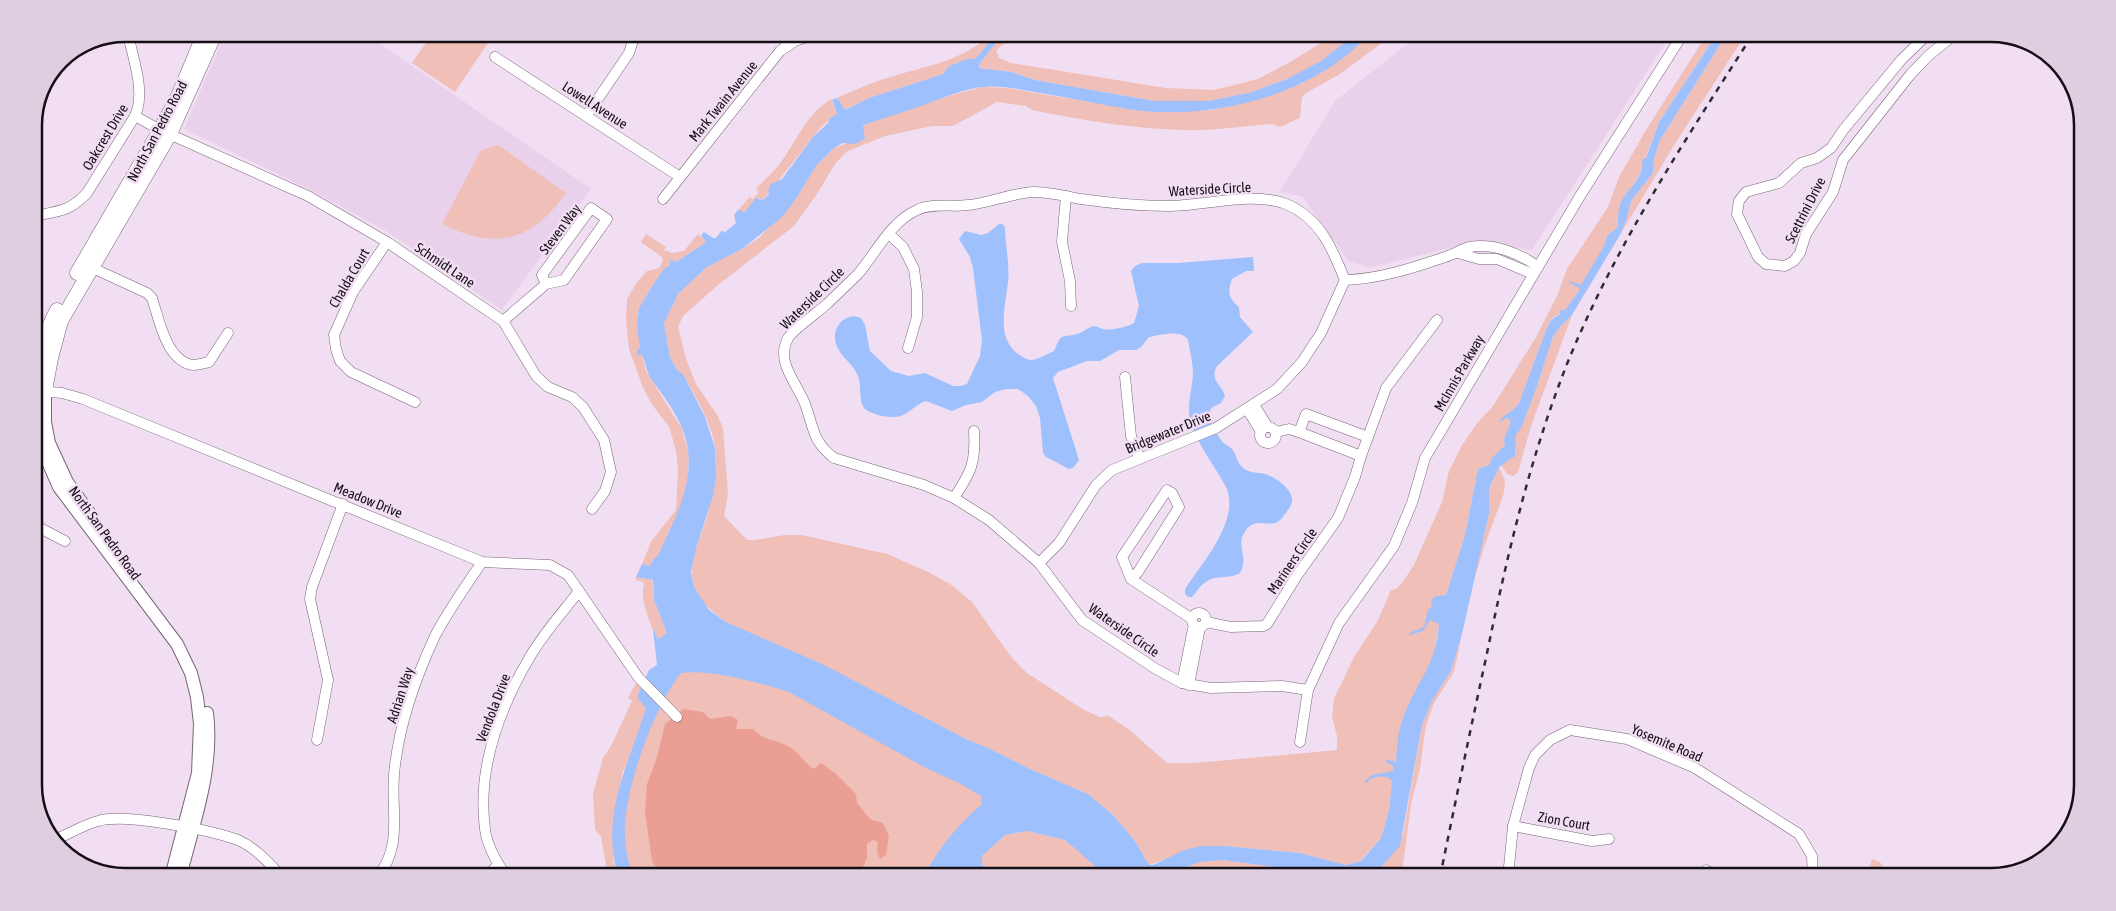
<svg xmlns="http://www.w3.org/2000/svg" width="2116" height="911" font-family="'Asap Condensed',sans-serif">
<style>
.built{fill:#ead1eb}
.green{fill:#f0bfb8}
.forest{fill:#eb9f94}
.water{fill:#9ec0fc}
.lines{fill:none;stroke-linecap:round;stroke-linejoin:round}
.minor-casing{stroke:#766577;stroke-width:11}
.tertiary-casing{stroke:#766577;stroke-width:14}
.secondary-casing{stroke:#766577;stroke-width:15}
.minor{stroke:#fff;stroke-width:10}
.tertiary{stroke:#fff;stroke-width:12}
.secondary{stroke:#fff;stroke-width:14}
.rail{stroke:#312a32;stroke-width:2.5;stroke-dasharray:6 6;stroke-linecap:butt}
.labels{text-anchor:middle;stroke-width:5;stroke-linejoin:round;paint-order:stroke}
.street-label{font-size:14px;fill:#140e15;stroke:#f1def2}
.rim{fill:none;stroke:#140e15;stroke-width:2.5}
</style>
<rect width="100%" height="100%" fill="#f1def2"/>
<!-- built -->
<g class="built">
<path d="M225 34H366L591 189 502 310 386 231 311 190 184 129Z"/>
<path d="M1420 34H1671L1532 250 1476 241 1370 268 1348 261 1303 197 1280 192 1335 101Z"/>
</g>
<!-- green -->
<g class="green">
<path d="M432 34H494L455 92 412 63Z"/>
<path d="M990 34H994L980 54 974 59H967L949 66 943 74 869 98 844 110 837 98C855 90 872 82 891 77 924 66 965 61 990 34Z"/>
<path d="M1003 34H1047L1032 42H1006L996 50 999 58 1011 63 1166 88 1214 90 1258 79 1292 61 1335 34H1355L1321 61 1305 72 1252 92 1209 101H1154L1035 80 1011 72 979 68 980 63Z"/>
<path d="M1369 34H1394L1340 74 1306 93 1302 97 1300 118 1280 127 1272 124C1243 126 1213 131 1184 130 1133 129 1082 120 1032 110L1026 106 997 102 953 126H932L885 136 846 152 835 164 817 194 794 226 718 285 683 316 678 327 686 359 696 384 718 416 723 428 728 495 724 516 747 540H754L785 535H802L887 554 926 571 950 584 972 602 1012 658 1027 673 1084 710 1100 717 1109 716 1132 732 1167 763H1195L1337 750V736L1332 717 1334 699 1354 657 1377 622 1391 590 1396 589 1402 583 1414 565 1442 502 1449 471 1462 445 1478 422 1493 406 1535 339 1557 296 1567 269 1608 207 1619 177 1646 130 1707 34H1717L1659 122 1639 175 1619 206 1617 229 1607 236 1604 246 1579 291 1565 310 1551 319 1546 330 1519 403 1510 418 1511 421 1504 439 1505 445 1489 465 1478 469 1465 535 1446 595 1436 596 1433 599V620L1439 624 1434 655 1419 686 1393 772 1389 811 1381 838 1360 861 1346 865 1300 853 1225 846H1201L1149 865 1135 841 1113 815 1088 794 1030 769 986 747 966 739 881 695 726 622C714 613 698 601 694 586 687 562 701 538 707 516 713 496 717 468 715 448 712 422 695 397 683 374L677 370 670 357 664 322 678 294 707 267 742 249 759 238 796 199 816 166 834 148 848 143 863 125 948 96 982 87 1007 88 1131 109 1166 112 1212 110 1245 103 1301 84 1330 67 1362 41Z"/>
<path d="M1727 34H1746L1676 142 1620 235 1627 218 1631 201 1653 173 1654 159 1660 140Z"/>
<path d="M831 99 837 114 822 126 763 200 759 198 745 212 738 210 750 197 753 199 759 192 756 189C763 181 772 174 778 166 797 142 804 116 831 99Z"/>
<path d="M498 145 566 193C532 241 496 251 442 224L481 150Z"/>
<path d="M646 234 666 247 664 250 672 253 684 251 698 234 706 241 705 243 676 262 670 260V265L651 288 639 308 638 317 640 348 646 371 682 429 689 455 688 480 680 509 657 557 654 558 650 566 642 564 652 540 676 510 678 471 676 450 669 427 651 403 642 385 629 349 626 320 627 299 636 284 647 271 659 268 663 261 661 256 641 242Z"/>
<path d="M1572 315 1531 426 1518 472 1513 476 1507 474 1501 465 1515 456 1516 435 1536 389 1553 337 1559 328Z"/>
<path d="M1499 467 1505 481 1504 493 1483 550 1471 591 1489 514V490Z"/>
<path d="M636 577 652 580 654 600 667 633 658 639 654 630H653C647 614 640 599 644 583L635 579Z"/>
<path d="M1462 634 1454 672 1434 703 1426 725 1420 768 1411 804 1402 873 1400 877H1368L1384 864 1403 835 1422 725 1432 701 1451 671Z"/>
<path d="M687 640 886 708 1009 809 962 877H627L619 811 626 764 622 774 613 861 618 877H608L601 836 595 830 593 794 603 758 612 744 632 701 628 698 636 683 641 688 637 697 645 706Z"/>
<path d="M1027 831 1065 840 1096 866 1103 877H1018L1007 872 998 873 996 877H987L990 873 982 865V856L1005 835Z"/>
<path d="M1872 859 1880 862 1889 877H1867Z"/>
<path d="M1222 860 1290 869 1329 877H1173C1183 862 1205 861 1222 860Z"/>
</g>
<!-- forest -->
<path class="forest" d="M684 709 703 712 710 719 731 716 738 720 736 729H753C766 742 772 738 786 745 798 750 803 762 814 769L821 763 835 773 856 794 857 803 870 819 883 823 889 836 886 855 880 859 877 852 878 842 873 840 867 844V858L858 877H662L652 861 645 812 647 784 657 757 665 724Z"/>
<!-- water -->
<g class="water">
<path d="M994 34H1003L980 63 979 68 1011 72 1035 80 1154 101H1209L1252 92 1287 79 1321 61 1355 34H1369C1314 96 1209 122 1128 109 1097 104 1066 97 1035 92 1018 89 1000 85 982 87 963 89 943 98 924 105 904 112 884 118 863 125L865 139 855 144 843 143 834 148 816 166 796 199 781 218 742 249 707 267 678 294 664 323 670 357 677 370 683 374 705 417 715 448 716 477 713 496 697 545 691 572 694 587 709 610 726 622 824 665 966 739 986 747 1030 769 1088 794 1113 815 1135 841 1149 865H1153L1184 850 1201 846H1225L1300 853 1346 865 1361 861 1381 838 1389 811 1392 781C1388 775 1377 776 1370 779L1367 783 1365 781 1372 775 1393 771 1394 769 1392 765 1389 764 1384 759 1396 762C1397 746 1398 728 1405 713 1419 678 1436 665 1439 624L1430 620 1423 631 1410 635 1409 633 1424 627 1428 610 1431 608 1432 599 1436 596 1446 595 1465 535 1478 469 1489 465 1493 457 1505 445 1504 439 1511 421 1507 418 1499 422C1504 413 1514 412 1519 403L1546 330 1551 320 1560 314V310H1565L1579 291V288L1570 283 1569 281 1581 285 1604 246 1607 236 1617 228C1619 221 1617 212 1620 205 1625 190 1645 178 1642 160L1646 158 1659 122 1717 34H1727L1660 140 1654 159 1653 173 1631 201 1627 218 1620 235 1572 315 1559 328 1553 337 1536 389 1521 428 1516 435 1515 456 1499 467 1489 489V514L1462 634 1451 671 1432 701 1422 725 1400 846 1384 864 1368 877H1329L1290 869 1222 860 1200 862 1177 870 1173 877H1103L1095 866 1065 840 1027 831 1005 835 982 856V865L987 867 990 873 987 877H979L974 872 967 877H924C938 848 958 825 982 804L981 796 959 783 924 767 789 692C760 683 711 669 681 673 654 707 621 796 625 840 626 853 629 865 633 877H618C600 813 628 767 646 708L637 697 649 670 657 665 653 630H654L658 639 667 633 654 600 653 580 636 577 642 564 650 566 654 558 657 557C676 517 701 473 682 428 675 411 662 394 651 379 646 371 646 361 641 354L637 356V350L640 348 637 326 639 308 651 288 663 270 670 265V260L676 262 705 243 706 241 701 236 704 232 713 238H716L722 230 724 233 736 223 734 215 738 210 745 212 756 198 763 200 769 194 768 191 771 184 782 179 813 137 828 123 830 118 837 114 832 100 837 98 845 110 869 98 943 74 949 66 967 59H974L980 54Z"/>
<path d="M999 224H1002L1005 227C1005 244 1010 266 1008 281 1006 306 995 336 1018 354 1023 357 1027 360 1032 360 1039 359 1047 354 1054 351 1062 333 1059 338 1077 334 1082 333 1086 329 1091 327 1096 325 1098 328 1103 329 1111 331 1127 327 1134 323L1139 306 1131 271 1135 266 1142 263H1178L1253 257 1254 271H1246L1232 279C1227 292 1229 299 1239 307L1240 317 1253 332 1217 366C1209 381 1222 384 1225 396L1221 403 1211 408 1209 417C1213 424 1216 434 1221 440 1224 445 1230 446 1233 450 1236 455 1237 462 1242 467 1250 475 1261 471 1270 476 1281 481 1298 494 1290 507 1286 512 1281 522 1275 523 1263 526 1254 517 1244 533 1236 547 1249 557 1240 573 1228 580 1216 574 1206 582 1200 585 1197 592 1192 597H1188L1185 594V589C1202 563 1241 520 1226 487 1215 466 1199 447 1191 424 1186 407 1192 391 1193 374 1193 363 1190 351 1188 340 1181 329 1161 335 1149 337L1141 347 1136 350H1119L1100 361H1087L1058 372 1053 378 1079 460 1074 467 1069 469 1046 457 1043 453 1040 418 1036 406 1028 396 1018 389H1006L995 392 982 402 966 405 952 411 926 401C913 405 907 418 892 417 884 417 871 414 865 409 858 402 862 385 858 376 853 363 840 357 836 344 831 329 844 311 861 318L865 325 870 351 891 371 909 376 925 373 953 386H961L967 384 980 356 982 340 973 268 970 257 959 239 965 231 981 235 988 233Z"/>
</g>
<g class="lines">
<defs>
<g id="minor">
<path d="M780 34 788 46"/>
<path d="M1928 34 1902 59 1844 129 1831 148 1817 158 1801 163 1779 183 1746 192 1739 201 1737 214 1758 257 1766 264 1785 266 1794 261 1800 253 1806 234 1833 192 1843 160 1910 75 1928 56 1955 34"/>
<path d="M1796 35 1797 34"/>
<path d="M495 57 680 177"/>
<path d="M587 115 629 53 635 34"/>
<path d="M135 116 160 130 308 196 387 242 503 321 536 376 548 387 572 397 583 407 604 440 611 472 605 491 592 509"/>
<path d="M1066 196 1062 242 1070 281 1071 306"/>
<path d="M663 199 780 51 795 41 815 34"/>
<path d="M34 216C59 211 69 212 87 193L135 116C146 92 133 59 128 34"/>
<path d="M889 234 903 247 914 269 917 292V317L908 348"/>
<path d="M387 242 353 292 334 335 336 349 340 361 351 372 415 402"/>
<path d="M1458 253 1479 259H1497L1533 274"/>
<path d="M86 265 147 293 152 298C159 319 166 361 193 365 198 365 204 363 209 362L228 333"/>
<path d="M1345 280C1379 279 1413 268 1445 257 1453 255 1463 248 1470 247 1493 243 1520 253 1538 267"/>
<path d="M503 321 546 284 564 280 607 219 591 208 542 275 546 284"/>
<path d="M1125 377 1131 436 1139 458"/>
<path d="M39 391 62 393 83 399 482 562 550 565 568 575 638 677 677 717"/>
<path d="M1254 405 1268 427"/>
<path d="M1247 409 1261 432"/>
<circle cx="1268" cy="435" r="8"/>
<path d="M1276 432 1289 429 1299 432 1361 456"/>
<path d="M1299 432 1306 414 1368 437"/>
<path d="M954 498C971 472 976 463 974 431"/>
<path d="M34 525 65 541"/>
<path d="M1039 563 1059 543 1096 485 1112 470 1216 428 1277 389 1302 362 1321 333 1345 280"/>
<path d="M1131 579 1138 572 1179 507 1172 493 1167 490 1122 557 1131 579 1192 619"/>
<circle cx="1199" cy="620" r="7"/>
<path d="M1206 622 1231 627 1263 626 1267 624 1296 577 1338 518 1355 477 1361 456 1386 388 1437 320"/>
<path d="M1182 683 1193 629"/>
<path d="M1189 685 1200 627"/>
<path d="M1308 690 1282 686 1211 688 1182 683 1156 669 1082 620 1039 563 989 520 954 498 924 485 834 458C812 441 814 428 805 404 797 383 775 362 788 338 793 330 818 312 827 304 837 294 848 284 858 274 876 253 890 222 917 210 931 203 952 207 968 205 990 203 1011 193 1034 192 1049 192 1065 196 1081 199 1109 203 1139 206 1168 206 1204 206 1253 191 1286 204 1320 218 1332 248 1345 280"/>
<path d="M317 740 328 680 310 599 312 587 343 504"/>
<path d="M1300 742 1308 690 1339 623 1394 546 1412 503 1425 458 1580 196 1683 34"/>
<path d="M1513 826 1592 841 1609 839"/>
<path d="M52 841C67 835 83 825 98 821 125 813 210 830 238 840 256 848 269 863 282 877"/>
<path d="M1706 870 1718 877"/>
<path d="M377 877C403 848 391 810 394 775 398 728 415 679 435 636 448 611 466 586 482 562"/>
<path d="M486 877 498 865"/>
<path d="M507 877C497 863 487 847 485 829 477 769 500 707 531 655 544 633 563 612 579 591"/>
<path d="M1508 877 1513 826 1529 768 1535 755 1550 740 1570 730 1627 739 1695 768 1799 834 1812 856 1813 877"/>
</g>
<g id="tertiary">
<path d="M36 390 37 423 41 446 59 487 177 644 191 673 197 697 200 724 198 773 171 877"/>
<path d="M45 391V422L49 443 67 482 90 514"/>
<path d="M180 877C193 824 214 769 207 713"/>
</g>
<g id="secondary">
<path d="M77 273 160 130 179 94 204 34"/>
<path d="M36 390C39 363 43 334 57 310"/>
<path d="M45 391 51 358 61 321 170 134 215 34"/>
</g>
</defs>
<!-- minor casing -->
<use href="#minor" class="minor-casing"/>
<!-- tertiary casing -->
<use href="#tertiary" class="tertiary-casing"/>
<!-- secondary casing -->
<use href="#secondary" class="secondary-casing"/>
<!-- minor -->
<use href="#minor" class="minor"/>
<!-- tertiary -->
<use href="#tertiary" class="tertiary"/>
<!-- secondary -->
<use href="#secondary" class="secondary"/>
<!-- rail -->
<path class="rail" d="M1440 877C1455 804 1470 731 1486 658 1507 556 1530 456 1569 359 1617 243 1686 139 1753 34"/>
</g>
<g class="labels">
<!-- street labels -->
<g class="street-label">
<text transform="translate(723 101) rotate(-51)" y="5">Mark Twain Avenue</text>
<text transform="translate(595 105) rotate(33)" y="5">Lowell Avenue</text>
<text transform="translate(157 131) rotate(-62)" y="5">North San Pedro Road</text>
<text transform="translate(105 137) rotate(-59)" y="5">Oakcrest Drive</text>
<text transform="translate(1210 189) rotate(-3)" y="5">Waterside Circle</text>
<text transform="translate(1805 210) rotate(-63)" y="5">Scettrini Drive</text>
<text transform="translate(560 229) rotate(-53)" y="5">Steven Way</text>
<text transform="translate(445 265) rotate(34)" y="5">Schmidt Lane</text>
<text transform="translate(349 278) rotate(-60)" y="5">Chalda Court</text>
<text transform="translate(812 298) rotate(-44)" y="5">Waterside Circle</text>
<text transform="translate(1459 373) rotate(-60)" y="5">McInnis Parkway</text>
<text transform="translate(1168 432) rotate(-22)" y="5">Bridgewater Drive</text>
<text transform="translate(368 500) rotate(22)" y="5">Meadow Drive</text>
<text transform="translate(105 533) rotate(54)" y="5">North San Pedro Road</text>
<text transform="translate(1292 561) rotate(-56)" y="5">Mariners Circle</text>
<text transform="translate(1124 630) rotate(35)" y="5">Waterside Circle</text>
<text transform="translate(400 695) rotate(-72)" y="5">Adrian Way</text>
<text transform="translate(493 708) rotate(-69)" y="5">Vendola Drive</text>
<text transform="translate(1667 743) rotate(23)" y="5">Yosemite Road</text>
<text transform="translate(1564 821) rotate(10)" y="5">Zion Court</text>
</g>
</g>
<!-- crop -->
<path d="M0 0H2116V911H0ZM125 42H1991A83 83 0 0 1 2074 125V785A83 83 0 0 1 1991 868H125A83 83 0 0 1 42 785V125A83 83 0 0 1 125 42Z" fill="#dfcde0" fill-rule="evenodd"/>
<path class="rim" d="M125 42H1991A83 83 0 0 1 2074 125V785A83 83 0 0 1 1991 868H125A83 83 0 0 1 42 785V125A83 83 0 0 1 125 42Z"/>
</svg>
